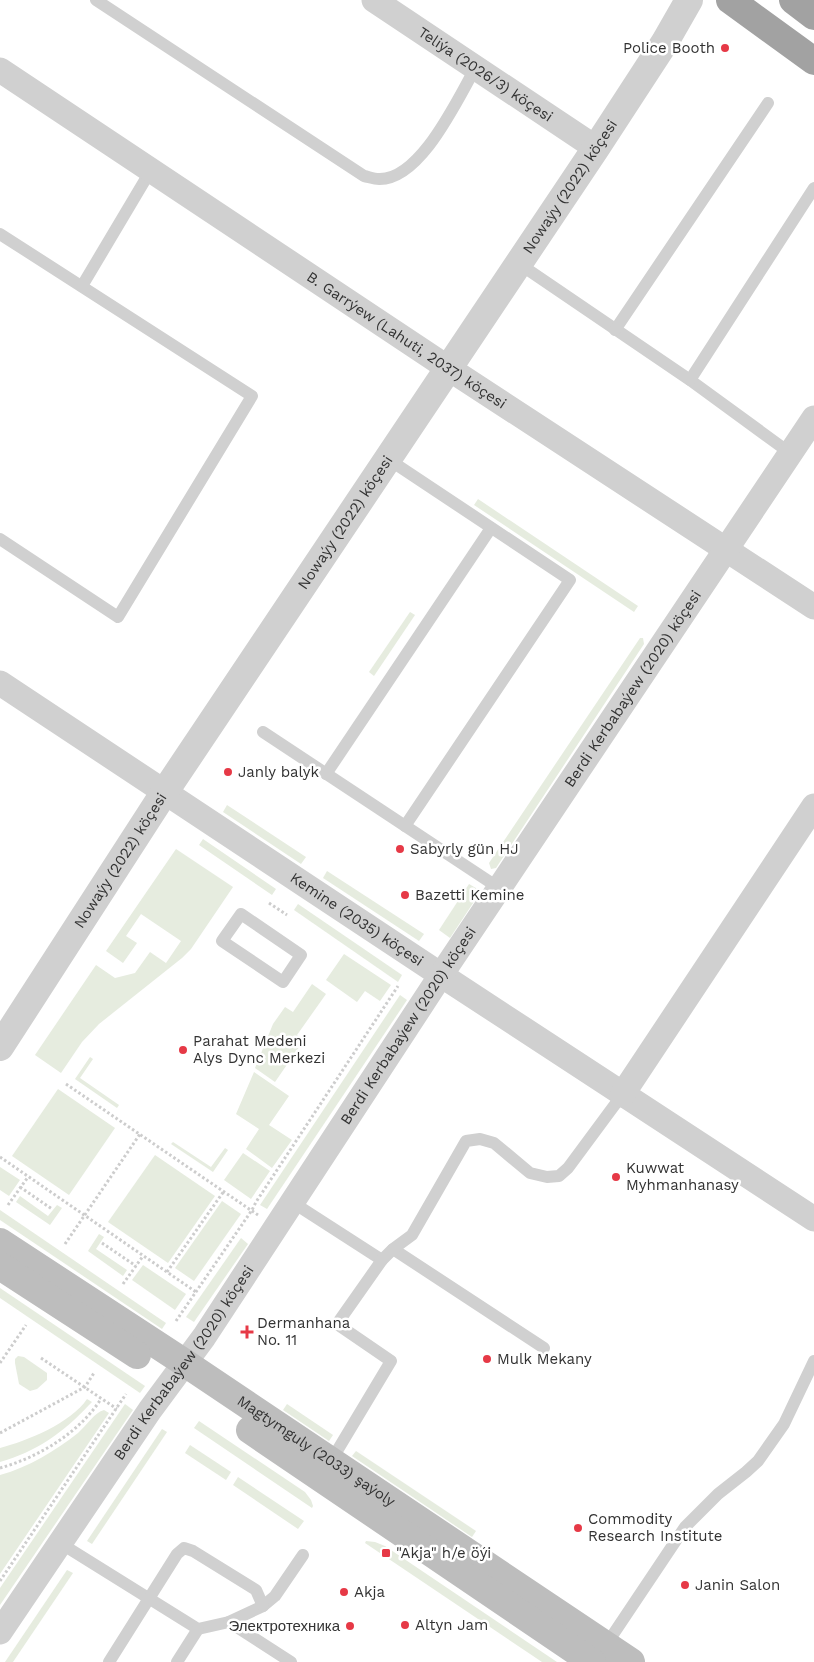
<svg xmlns="http://www.w3.org/2000/svg" width="814" height="1662" font-family="'Work Sans',sans-serif">
<style>
.green{fill:#e6ecdf}
.lines{fill:none;stroke-linecap:round;stroke-linejoin:round}
.path{stroke:#cdcdcd;stroke-width:3;stroke-dasharray:2.5 2.5;stroke-linecap:butt}
.service{stroke:#d0d0d0;stroke-width:12}
.minor{stroke:#d0d0d0;stroke-width:25}
.tertiary{stroke:#d0d0d0;stroke-width:28}
.secondary{stroke:#bdbdbd;stroke-width:28}
.trunk{stroke:#a2a2a2;stroke-width:28}
.poi-dot{fill:#e63946;stroke:#fff;stroke-width:2}
.labels{text-anchor:middle;stroke-width:5;stroke-linejoin:round;paint-order:stroke}
.poi-label{font-size:15px;fill:#333;stroke:#fff;text-anchor:start}
.street-label{font-size:15px;fill:#333;stroke:#fff}
</style>
<rect width="100%" height="100%" fill="#fff"/>
<!-- green -->
<g class="green">
<path d="M478 499 638 606 634 612 474 505Z"/>
<path d="M410 612 415 615 374 676 369 672Z"/>
<path d="M640 638H643L644 644 496 868 491 869 489 863Z"/>
<path d="M227 805 306 857 301 864 223 812Z"/>
<path d="M203 839 276 889 272 895 199 845Z"/>
<path d="M176 849 233 887 191 949 182 958 99 1024 82 1042 61 1073 35 1055 96 965 115 978 135 973 150 952 166 963 181 941 141 914 126 936 137 943 123 963 106 951Z"/>
<path d="M327 871 424 934 419 941 323 878Z"/>
<path d="M469 884 481 891 450 938 439 930Z"/>
<path d="M298 904 402 975 398 982 294 910Z"/>
<path d="M344 954 391 985 380 1001 365 991 357 1002 326 980Z"/>
<path d="M312 984 326 994 297 1035 304 1040 275 1082 255 1068 273 1024 285 1007 293 1012Z"/>
<path d="M400 995 407 1000 267 1209 260 1205Z"/>
<path d="M90 1057 93 1059 80 1078 119 1105 117 1108 75 1079Z"/>
<path d="M254 1072 289 1096 269 1125 292 1140 272 1168 246 1149 259 1129 236 1114Z"/>
<path d="M58 1089 115 1128 69 1195 12 1156Z"/>
<path d="M173 1142 211 1167 225 1148 228 1150 213 1172 171 1144Z"/>
<path d="M243 1153 270 1171 251 1199 224 1180Z"/>
<path d="M155 1155 215 1196 168 1263 108 1222Z"/>
<path d="M0 1167 20 1180 9 1196 0 1190Z"/>
<path d="M20 1196 48 1216 57 1205 62 1208 50 1225 16 1202Z"/>
<path d="M222 1201 241 1214 194 1281 175 1268Z"/>
<path d="M0 1210 166 1323 162 1329 0 1220Z"/>
<path d="M99 1234 104 1237 96 1249 127 1270 123 1276 88 1251Z"/>
<path d="M241 1238 248 1244 194 1322 186 1317Z"/>
<path d="M143 1265 186 1294 175 1310 132 1280Z"/>
<path d="M0 1288 145 1386 140 1393 0 1298Z"/>
<path d="M18 1356 24 1357 47 1373V1380L37 1389 30 1391 19 1384 15 1363V1359Z"/>
<path d="M87 1399 92 1402 89 1405C64 1432 36 1452 0 1462V1448C27 1441 71 1423 87 1399Z"/>
<path d="M125 1404 133 1410 0 1605V1588Z"/>
<path d="M287 1404 333 1435 329 1441 283 1410Z"/>
<path d="M104 1410 109 1413 0 1574V1475C29 1467 55 1451 78 1433 86 1426 95 1412 104 1410Z"/>
<path d="M199 1421 305 1492 311 1500 313 1506 312 1508 194 1428Z"/>
<path d="M162 1429 167 1432 92 1544 87 1541Z"/>
<path d="M190 1445 231 1472 226 1480 185 1453Z"/>
<path d="M356 1451 476 1531 472 1537 352 1456Z"/>
<path d="M238 1477 304 1521 298 1529 233 1485Z"/>
<path d="M366 1541 375 1542 385 1546 557 1662H542L365 1543Z"/>
<path d="M67 1570 73 1573 13 1662H5Z"/>
</g>
<g class="lines">
<!-- path -->
<g class="path">
<path d="M269 903 287 915"/>
<path d="M66 1084 258 1215"/>
<path d="M0 1157 196 1292"/>
<path d="M20 1187 52 1209"/>
<path d="M8 1205 28 1177"/>
<path d="M102 1243 136 1266"/>
<path d="M65 1244 140 1134"/>
<path d="M167 1272 224 1191"/>
<path d="M123 1284 143 1256"/>
<path d="M176 1321 252 1210 256 1202 398 986"/>
<path d="M41 1358 117 1409"/>
<path d="M0 1363 26 1325"/>
<path d="M0 1433 85 1387 94 1373"/>
<path d="M0 1468C39 1457 79 1433 101 1399"/>
<path d="M0 1581 126 1394"/>
</g>
<!-- service -->
<g class="service">
<path d="M96 0 364 176C369 177 374 179 379 179 421 180 458 98 476 67"/>
<path d="M0 234 252 396 118 617 0 539"/>
<path d="M518 263 690 380 790 453"/>
<path d="M82 286 151 170"/>
<path d="M615 330 768 103"/>
<path d="M690 380 814 188"/>
<path d="M388 459 570 580 405 826"/>
<path d="M263 732 499 888"/>
<path d="M326 774 491 528"/>
<path d="M241 914 301 955 283 982 222 941Z"/>
<path d="M292 1202 382 1260"/>
<path d="M393 1249 544 1348"/>
<path d="M331 1461 391 1361 337 1324 382 1260 393 1249 412 1235 466 1141 480 1139 494 1143 530 1173 547 1177 559 1176 568 1168 622 1095"/>
<path d="M60 1543 198 1629 229 1622 291 1662"/>
<path d="M229 1622 263 1606 275 1596 303 1555"/>
<path d="M606 1645 685 1527 718 1494 746 1472 758 1461 784 1424 814 1361"/>
<path d="M109 1662 177 1554 184 1548 193 1551 256 1590 263 1606"/>
<path d="M177 1662 198 1629"/>
</g>
<!-- minor -->
<g class="minor">
<path id="s1" d="M374 0 596 148"/>
<path id="s2" d="M0 70 448 368 814 607"/>
<path id="s3" d="M0 683 441 975 814 1219"/>
<path d="M622 1095 814 806"/>
<path id="s4" d="M0 1632 150 1410 204 1337 441 975 814 418"/>
</g>
<!-- tertiary -->
<path class="tertiary" id="s5" d="M0 1047 164 793 596 148 665 42 689 0"/>
<!-- secondary -->
<g class="secondary">
<path id="s6" d="M0 1242 185 1363 631 1662"/>
<path d="M0 1266 137 1355"/>
<path d="M250 1430 592 1662"/>
</g>
<!-- trunk -->
<g class="trunk">
<path d="M730 0 814 61"/>
<path d="M793 0 814 16"/>
</g>
</g>
<!-- markers -->
<g class="poi-dot">
<circle cx="725" cy="48" r="5"/>
<circle cx="228" cy="772" r="5"/>
<circle cx="400" cy="849" r="5"/>
<circle cx="405" cy="895" r="5"/>
<circle cx="183" cy="1050" r="5"/>
<circle cx="616" cy="1177" r="5"/>
<path d="M244.5 1324.5h5v5h5v5h-5v5h-5v-5h-5v-5h5z"/>
<circle cx="487" cy="1359" r="5"/>
<circle cx="578" cy="1528" r="5"/>
<rect x="381" y="1548" width="10" height="10" rx="2.5"/>
<circle cx="685" cy="1585" r="5"/>
<circle cx="344" cy="1592" r="5"/>
<circle cx="405" cy="1625" r="5"/>
<circle cx="350" cy="1626" r="5"/>
</g>
<g class="labels">
<!-- poi labels -->
<g class="poi-label">
<text x="715" y="53" text-anchor="end">Police Booth</text>
<text x="238" y="777">Janly balyk</text>
<text x="410" y="854">Sabyrly gün HJ</text>
<text x="415" y="900">Bazetti Kemine</text>
<text x="193" y="1046">Parahat Medeni<tspan x="193" dy="17">Alys Dync Merkezi</tspan></text>
<text x="626" y="1173">Kuwwat<tspan x="626" dy="17">Myhmanhanasy</tspan></text>
<text x="257" y="1328">Dermanhana<tspan x="257" dy="17">No. 11</tspan></text>
<text x="497" y="1364">Mulk Mekany</text>
<text x="588" y="1524">Commodity<tspan x="588" dy="17">Research Institute</tspan></text>
<text x="396" y="1558">"Akja" h/e öýi</text>
<text x="695" y="1590">Janin Salon</text>
<text x="354" y="1597">Akja</text>
<text x="415" y="1630">Altyn Jam</text>
<text x="340" y="1631" text-anchor="end">Электротехника</text>
</g>
<!-- street labels -->
<g class="street-label">
<text dy="5" stroke="none"><textPath href="#s1" startOffset="134">Teliýa (2026/3) köçesi</textPath></text>
<text dy="5" stroke="none"><textPath href="#s5" startOffset="1032">Nowaýy (2022) köçesi</textPath></text>
<text dy="5" stroke="none"><textPath href="#s2" startOffset="488">B. Garrýew (Lahuti, 2037) köçesi</textPath></text>
<text dy="5" stroke="none"><textPath href="#s5" startOffset="628">Nowaýy (2022) köçesi</textPath></text>
<text dy="5" stroke="none"><textPath href="#s4" startOffset="1136">Berdi Kerbabaýew (2020) köçesi</textPath></text>
<text dy="5" stroke="none"><textPath href="#s5" startOffset="222">Nowaýy (2022) köçesi</textPath></text>
<text dy="5" stroke="none"><textPath href="#s3" startOffset="428">Kemine (2035) köçesi</textPath></text>
<text dy="5" stroke="none"><textPath href="#s4" startOffset="731">Berdi Kerbabaýew (2020) köçesi</textPath></text>
<text dy="5" stroke="none"><textPath href="#s4" startOffset="326">Berdi Kerbabaýew (2020) köçesi</textPath></text>
<text dy="5" stroke="none"><textPath href="#s6" startOffset="379">Magtymguly (2033) şaýoly</textPath></text>
</g>
</g>
</svg>
